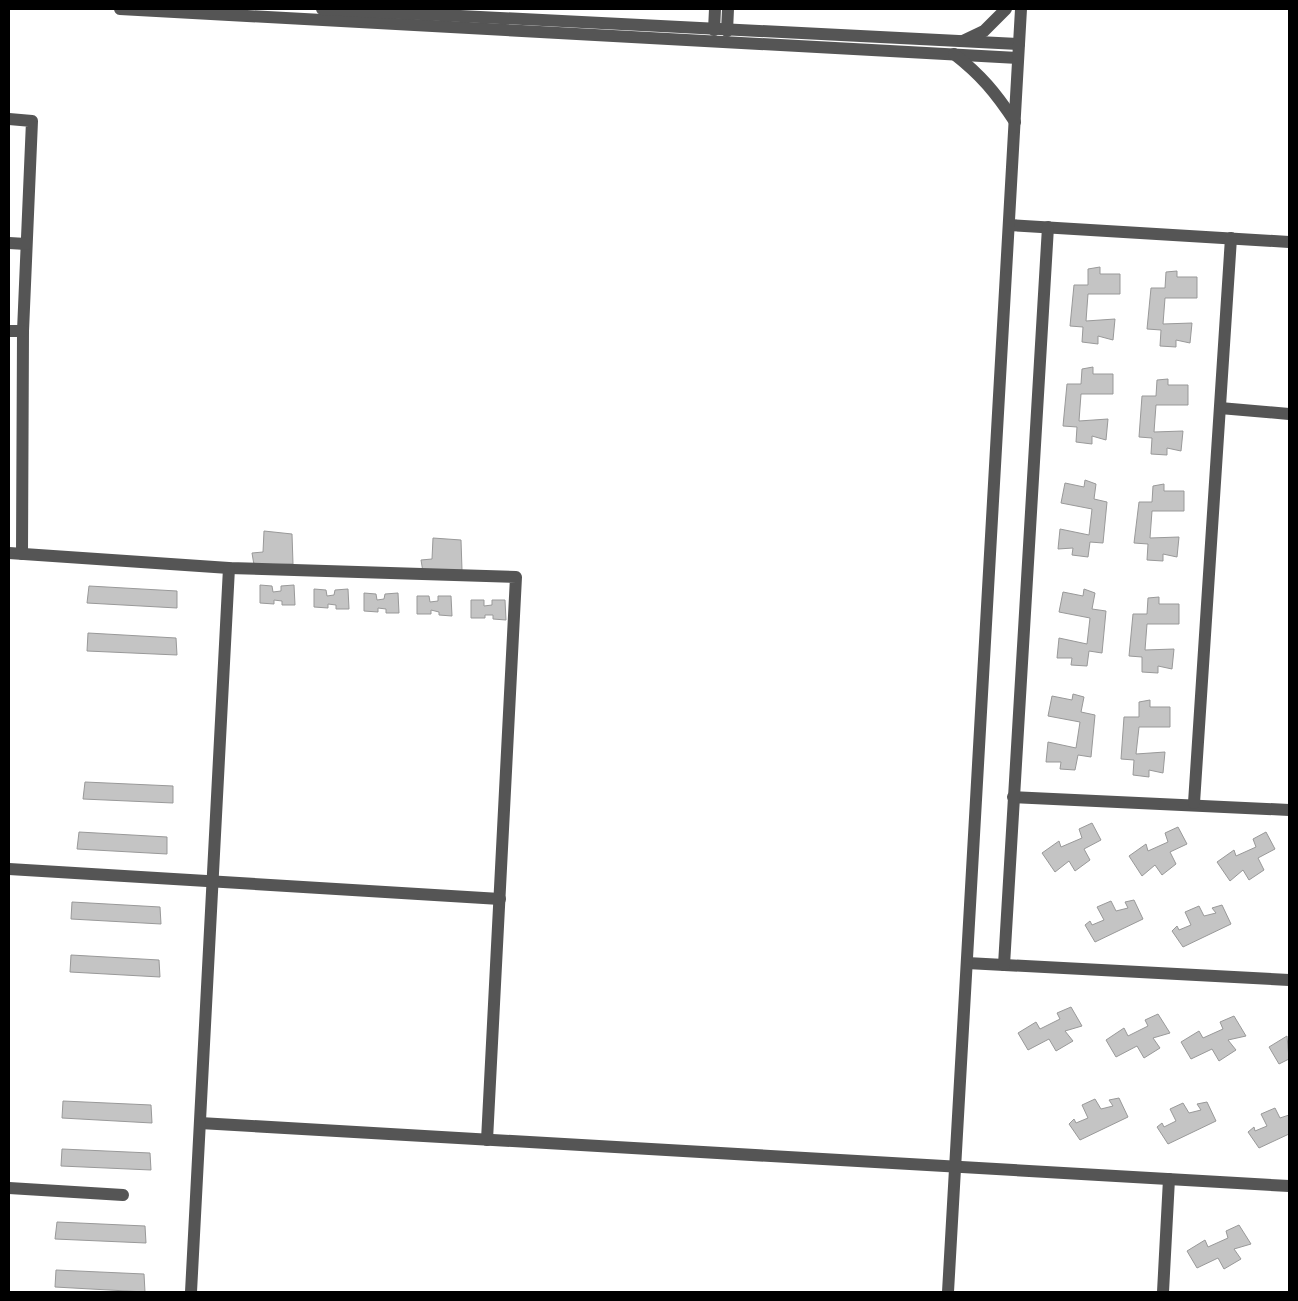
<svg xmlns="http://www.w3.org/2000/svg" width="1298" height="1301" font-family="Manrope,sans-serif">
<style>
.building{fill:#c4c4c4;stroke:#999}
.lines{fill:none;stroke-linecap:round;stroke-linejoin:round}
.minor{stroke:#555;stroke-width:12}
</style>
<rect width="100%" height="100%" fill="#fff"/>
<!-- building -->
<g class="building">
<path d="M1100 267V274H1120V294H1088L1086 321 1115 319 1113 340 1098 336V344L1082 342 1083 327 1070 326 1074 285H1088V269Z"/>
<path d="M1177 271V277H1197V298H1165L1163 324 1192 323 1190 343 1176 340V347L1160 346 1161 330 1147 329 1151 288H1165L1166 272Z"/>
<path d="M1093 367V374H1113V394H1081L1079 421 1108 419 1106 440 1092 436V444L1076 442 1077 427 1063 426 1067 384H1081L1082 369Z"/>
<path d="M1168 379V385H1188V405H1156L1154 432 1183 431 1181 451 1167 448V455L1151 454 1152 438 1139 437 1142 396H1156L1157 380Z"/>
<path d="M1085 480 1096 484 1094 499 1107 502 1103 543 1090 542 1088 557 1072 555 1073 548 1058 549 1060 529 1089 535 1092 509 1061 503 1065 483 1084 487Z"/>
<path d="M1164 484V491H1184V511H1152L1150 538 1179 537 1177 557 1163 554V561L1147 560 1148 544 1134 543 1139 502H1152L1153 486Z"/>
<path d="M264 531 292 534 293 564 254 565 252 553 263 552Z"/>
<path d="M433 538 461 540 462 570 423 572 421 560 432 559Z"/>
<path d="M260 585 272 586 273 592 281 591V586L294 585 295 605H282V601L274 600V604L260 603Z"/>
<path d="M89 586 177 591V608L87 603Z"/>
<path d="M314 589 326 590 327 596 334 595 335 590 348 589 349 609H336V605L328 604V608L314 607Z"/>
<path d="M1084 589 1095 593 1092 609 1106 611 1102 653 1089 651 1087 666 1071 665 1072 658H1057L1059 638 1087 644 1090 618 1059 612 1063 592 1083 596Z"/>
<path d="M364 593 376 594 377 600 384 599 385 594 398 593 399 613H386V609L378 608V612L364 611Z"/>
<path d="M417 596H429L430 602 438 601V596H451L452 616 439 615V612L431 610V614H417Z"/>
<path d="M1159 597V604H1179V624H1147L1145 650 1174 649 1172 669 1158 666V673L1142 672V657L1129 656 1133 614H1147L1148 598Z"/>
<path d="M471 600H484V606L492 605V600H505L506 620 493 619V615H485V618H471Z"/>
<path d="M88 633 176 638 177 655 87 651Z"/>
<path d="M1073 694 1084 697 1081 712 1095 715 1091 757 1078 755 1075 770 1060 769 1061 762H1046L1048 742 1076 748 1080 722 1048 716 1052 696 1072 700Z"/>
<path d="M1150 700V707H1170V727H1139L1136 754 1165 752 1163 773 1149 770V777L1133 775 1134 760 1121 759 1124 717H1139V702Z"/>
<path d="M85 782 173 786V803L83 799Z"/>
<path d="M1092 823 1101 840 1084 849 1090 860 1075 871 1069 861 1055 872 1042 853 1059 841 1061 847 1082 838 1079 829Z"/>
<path d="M1178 827 1187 844 1170 852 1176 864 1162 875 1155 865 1142 876 1129 856 1146 844 1148 851 1168 842 1165 833Z"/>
<path d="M79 832 167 837V854L77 849Z"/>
<path d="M1266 832 1275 849 1258 858 1264 870 1249 880 1243 870 1230 881 1217 862 1234 850 1236 856 1256 847 1253 839Z"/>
<path d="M1134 900 1143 919 1095 942 1085 925 1090 921 1092 925 1104 920 1097 907 1111 901 1116 911 1128 908 1125 902Z"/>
<path d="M72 902 160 907 161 924 71 919Z"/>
<path d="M1222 905 1231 924 1183 947 1172 931 1177 926 1179 930 1191 925 1185 912 1199 906 1204 916 1216 913 1212 908Z"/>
<path d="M71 955 159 960 160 977 70 972Z"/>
<path d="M1071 1007 1082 1026 1065 1031 1073 1041 1056 1051 1049 1039 1028 1050 1018 1033 1036 1022 1040 1029 1060 1019 1057 1013Z"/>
<path d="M1158 1014 1170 1033 1153 1038 1160 1048 1144 1058 1137 1046 1116 1057 1106 1040 1124 1028 1128 1036 1148 1026 1145 1020Z"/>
<path d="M1234 1016 1246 1036 1228 1040 1236 1050 1219 1061 1212 1049 1191 1059 1181 1042 1199 1031 1203 1038 1223 1029 1220 1022Z"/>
<path d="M1287 1036 1289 1059 1279 1064 1269 1047Z"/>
<path d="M1119 1098 1128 1117 1080 1140 1069 1124 1074 1119 1076 1123 1088 1118 1082 1105 1095 1099 1101 1109 1113 1106 1109 1100Z"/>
<path d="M63 1101 151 1105 152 1123 62 1118Z"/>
<path d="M1207 1102 1216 1121 1168 1144 1157 1127 1162 1123 1164 1127 1176 1121 1170 1109 1183 1103 1189 1113 1201 1110 1197 1104Z"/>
<path d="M1275 1108 1280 1118 1289 1115V1134L1259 1148 1248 1132 1254 1127 1255 1131 1267 1126 1261 1114Z"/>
<path d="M62 1149 150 1153 151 1170 61 1166Z"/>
<path d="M57 1222 145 1226 146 1243 55 1239Z"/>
<path d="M1239 1225 1251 1244 1234 1249 1241 1259 1224 1269 1218 1258 1197 1268 1187 1251 1205 1240 1208 1247 1228 1238 1226 1231Z"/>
<path d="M56 1270 144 1274 145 1292 55 1287Z"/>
</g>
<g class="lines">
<!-- minor -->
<g class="minor">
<path d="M120 9 1018 58"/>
<path d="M322 9 1019 44"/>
<path d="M714 30 715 9"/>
<path d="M727 31 728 9"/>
<path d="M963 41 984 31 1006 9"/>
<path d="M954 54C981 75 996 93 1015 122"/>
<path d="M9 119 32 121 23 331 22 554"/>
<path d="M1009 225 1289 242"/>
<path d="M9 243 26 244"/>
<path d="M9 331H23"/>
<path d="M1220 408 1289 414"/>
<path d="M9 553 229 568 516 577 487 1140"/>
<path d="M1013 797 1289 810"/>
<path d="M1194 803 1231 238"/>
<path d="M9 869 500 899"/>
<path d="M967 963 1289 980"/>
<path d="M1004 965 1048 227"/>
<path d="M200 1123 1289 1186"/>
<path d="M9 1188 123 1195"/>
<path d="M191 1292 229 568"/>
<path d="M948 1292 1021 9"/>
<path d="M1163 1292 1169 1179"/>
</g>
</g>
<!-- border -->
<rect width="1298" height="1301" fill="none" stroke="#000000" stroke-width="20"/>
</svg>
